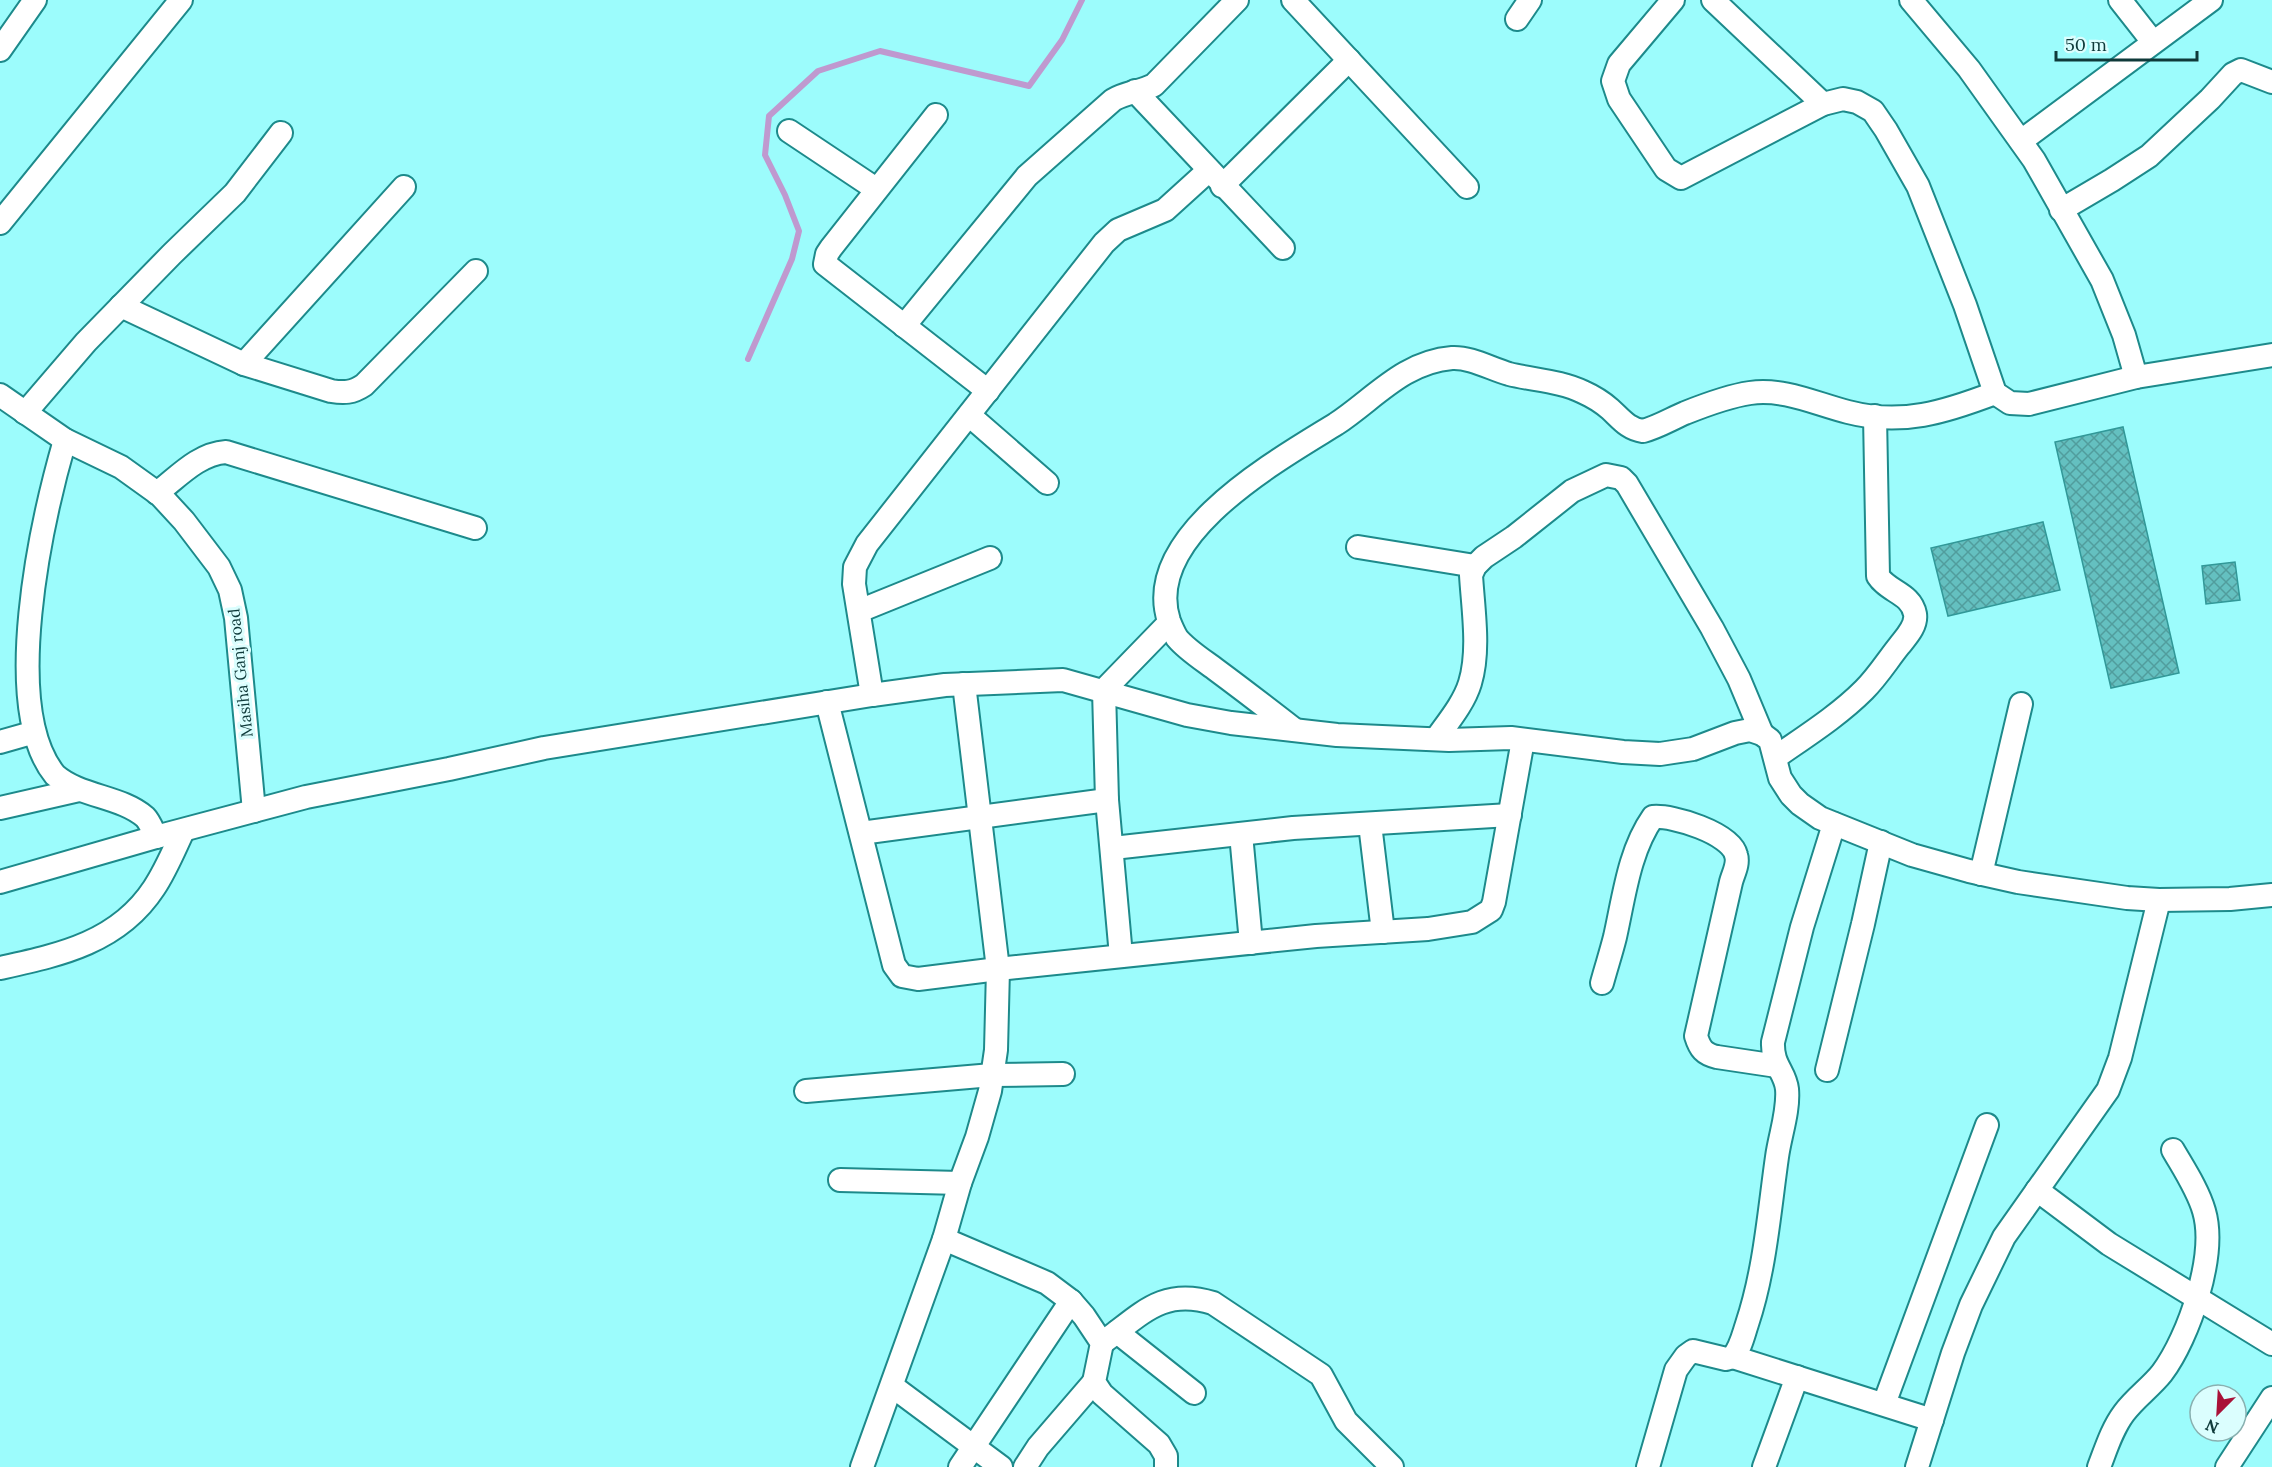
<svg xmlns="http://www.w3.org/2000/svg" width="2272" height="1467" font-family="Lora,serif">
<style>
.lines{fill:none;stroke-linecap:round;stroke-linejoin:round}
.stream{stroke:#bf99cf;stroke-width:6}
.building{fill:url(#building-cross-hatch);stroke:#319898;stroke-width:1.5}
.street-casing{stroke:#1d8a8b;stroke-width:26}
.street{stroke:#fff;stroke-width:22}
.labels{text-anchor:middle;stroke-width:6;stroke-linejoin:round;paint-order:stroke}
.street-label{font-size:16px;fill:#0f3a3a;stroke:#dbfefe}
</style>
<defs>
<pattern id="building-cross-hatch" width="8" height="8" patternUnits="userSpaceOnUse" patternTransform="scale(1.5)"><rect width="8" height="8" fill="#64c0c0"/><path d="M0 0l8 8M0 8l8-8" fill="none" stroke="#519d9d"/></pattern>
</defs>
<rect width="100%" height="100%" fill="#9cfcfc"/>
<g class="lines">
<!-- stream -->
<path class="stream" d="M748 359 792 259 799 231 785 195 765 155 769 116 818 71 880 51 1029 86 1062 40 1082 0"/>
</g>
<!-- building -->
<g class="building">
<path d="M2123 427 2179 673 2111 688 2055 442Z"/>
<path d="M2043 522 2060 590 1948 616 1931 548Z"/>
<path d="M2235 562 2240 600 2206 604 2202 566Z"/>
</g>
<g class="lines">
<defs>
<g id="street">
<path d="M1293 0 1467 187"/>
<path d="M1673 0 1619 64 1613 81 1619 99 1666 169 1681 178 1823 104 1843 99 1857 102 1873 111 1886 130 1918 186 1965 305 1995 393 2010 403 2029 404 2136 377 2272 355"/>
<path d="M1713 0 1823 104"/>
<path d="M1911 0 1969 69 2034 160 2102 280 2124 335 2136 377"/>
<path d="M2120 0 2153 42"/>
<path d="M1517 19 1530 0"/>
<path d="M0 50 35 0"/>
<path d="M1135 91 1283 248"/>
<path d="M936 115 831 248 827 254 825 264 988 391"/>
<path d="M789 131 876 189"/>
<path d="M2021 141 2211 0"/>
<path d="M1222 186 1349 60"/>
<path d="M2061 210 2112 180 2149 156 2210 99 2233 74 2241 70 2272 82"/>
<path d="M0 223 181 0"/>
<path d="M121 306 244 364 331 391C344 393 352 393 364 385L476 271"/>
<path d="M904 326 1027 176 1113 100C1126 92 1141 92 1154 85L1237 0"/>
<path d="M244 364 404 187"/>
<path d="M0 395 65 440 121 467 160 495 184 521 219 567 230 590 236 618 254 811"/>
<path d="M25 413 86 342 172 254 235 193 281 133"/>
<path d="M969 415 1047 483"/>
<path d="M65 440C41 523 0 708 55 775 80 797 121 796 145 817 150 822 153 831 156 837L306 797 449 769 544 748 872 695 945 685 1063 680 1187 715 1231 723 1337 735 1449 740 1511 738 1623 752 1660 754 1693 749 1735 733 1750 730 1762 734 1770 740 1780 778 1791 795 1800 804 1820 818 1912 855 1969 871 2018 882 2127 898 2159 900 2230 899 2272 895"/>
<path d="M157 493C178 477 198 454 226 452L475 528"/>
<path d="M1358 547 1475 566"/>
<path d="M859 611 990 558"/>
<path d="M872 695 854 584 855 567 867 544 1104 243 1118 230 1165 210 1208 171"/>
<path d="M827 702 894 965 902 976 918 979 998 969 1316 936 1428 929 1472 922 1491 910 1494 902 1523 740"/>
<path d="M1295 730C1268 709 1242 689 1215 669 1203 660 1187 650 1177 638 1174 633 1171 626 1169 621 1141 536 1278 460 1336 424 1374 399 1403 362 1452 358 1471 357 1491 369 1509 374 1533 380 1561 381 1583 392 1592 396 1602 402 1610 409 1621 419 1628 429 1643 431 1658 427 1671 419 1685 413 1705 405 1729 396 1750 393 1784 388 1816 404 1848 412 1902 426 1945 412 1995 393"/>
<path d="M1436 739C1448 722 1464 703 1470 683 1480 650 1473 609 1471 575L1475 566 1484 557 1514 537 1572 491 1606 475 1621 478 1627 484 1712 628 1739 679 1762 734"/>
<path d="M0 742 28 734"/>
<path d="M1776 757C1806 736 1838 716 1864 690 1878 676 1887 661 1899 646 1906 637 1917 626 1915 614 1911 593 1888 592 1878 576L1875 416"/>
<path d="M0 808 79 790"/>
<path d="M1370 824 1383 932"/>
<path d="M861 833 1107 800"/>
<path d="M1241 834 1251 943"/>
<path d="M1113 848 1293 828 1510 815"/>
<path d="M1981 874 2021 704"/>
<path d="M0 882 156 837"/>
<path d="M1121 956 1107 800 1104 690 1169 623"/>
<path d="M0 968C59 955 118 943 154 888 166 870 174 850 183 831"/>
<path d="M1602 983C1606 968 1611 953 1615 937 1624 897 1629 851 1653 817 1672 815 1731 833 1736 855 1739 864 1733 874 1731 882L1696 1036C1700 1049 1704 1054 1717 1057L1777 1066"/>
<path d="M1827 1070 1863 924 1881 842"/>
<path d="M806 1091 992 1075 1063 1074"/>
<path d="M840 1180 960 1183"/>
<path d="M2037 1190 2109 1244 2272 1344"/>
<path d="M944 1239 1047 1283 1071 1301 1084 1316 1102 1343 1094 1382 1102 1394 1159 1444 1166 1456V1467"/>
<path d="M1117 1332 1194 1393"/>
<path d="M1102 1343C1141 1315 1162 1287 1213 1303L1321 1375 1346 1421 1392 1467"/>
<path d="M1733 1357 1932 1420"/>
<path d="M892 1386 1001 1467"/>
<path d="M1884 1404 1987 1125"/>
<path d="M862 1467 944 1239 960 1183 977 1137 990 1091 996 1050 998 969 964 684"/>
<path d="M960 1467 1071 1301"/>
<path d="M1025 1467 1038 1447 1094 1382"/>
<path d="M1648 1467 1676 1370 1686 1356 1693 1351 1726 1359 1733 1357C1741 1347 1743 1336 1747 1324 1765 1270 1769 1213 1777 1157 1780 1135 1789 1111 1787 1089 1785 1071 1772 1066 1773 1042L1802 927 1834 824"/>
<path d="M1764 1467 1797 1377"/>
<path d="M1917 1467 1953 1353 1971 1305 2004 1237 2108 1090 2120 1058 2159 900"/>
<path d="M2099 1467C2106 1449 2112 1429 2124 1413 2135 1398 2151 1387 2162 1373 2189 1337 2217 1255 2204 1211 2198 1190 2184 1169 2173 1150"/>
<path d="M2227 1467 2272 1398"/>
</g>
</defs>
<!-- street casing -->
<use href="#street" class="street-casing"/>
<!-- street -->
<use href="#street" class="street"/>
</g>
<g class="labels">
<!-- street labels -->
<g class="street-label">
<text transform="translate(240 673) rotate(-96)" y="6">Masiha Ganj road</text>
</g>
</g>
<!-- north arrow -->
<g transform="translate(2218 1413) rotate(204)"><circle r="28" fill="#dbfefe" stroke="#89b0b0" stroke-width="1.5"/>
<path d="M0-4.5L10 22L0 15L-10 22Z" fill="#a91138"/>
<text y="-9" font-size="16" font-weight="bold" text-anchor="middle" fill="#0f3a3a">N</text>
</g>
<!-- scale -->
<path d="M2056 51v9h141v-9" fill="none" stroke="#0f3a3a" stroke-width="3"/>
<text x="2065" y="51" font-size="18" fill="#0f3a3a" stroke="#dbfefe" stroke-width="4.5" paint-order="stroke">50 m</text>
</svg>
